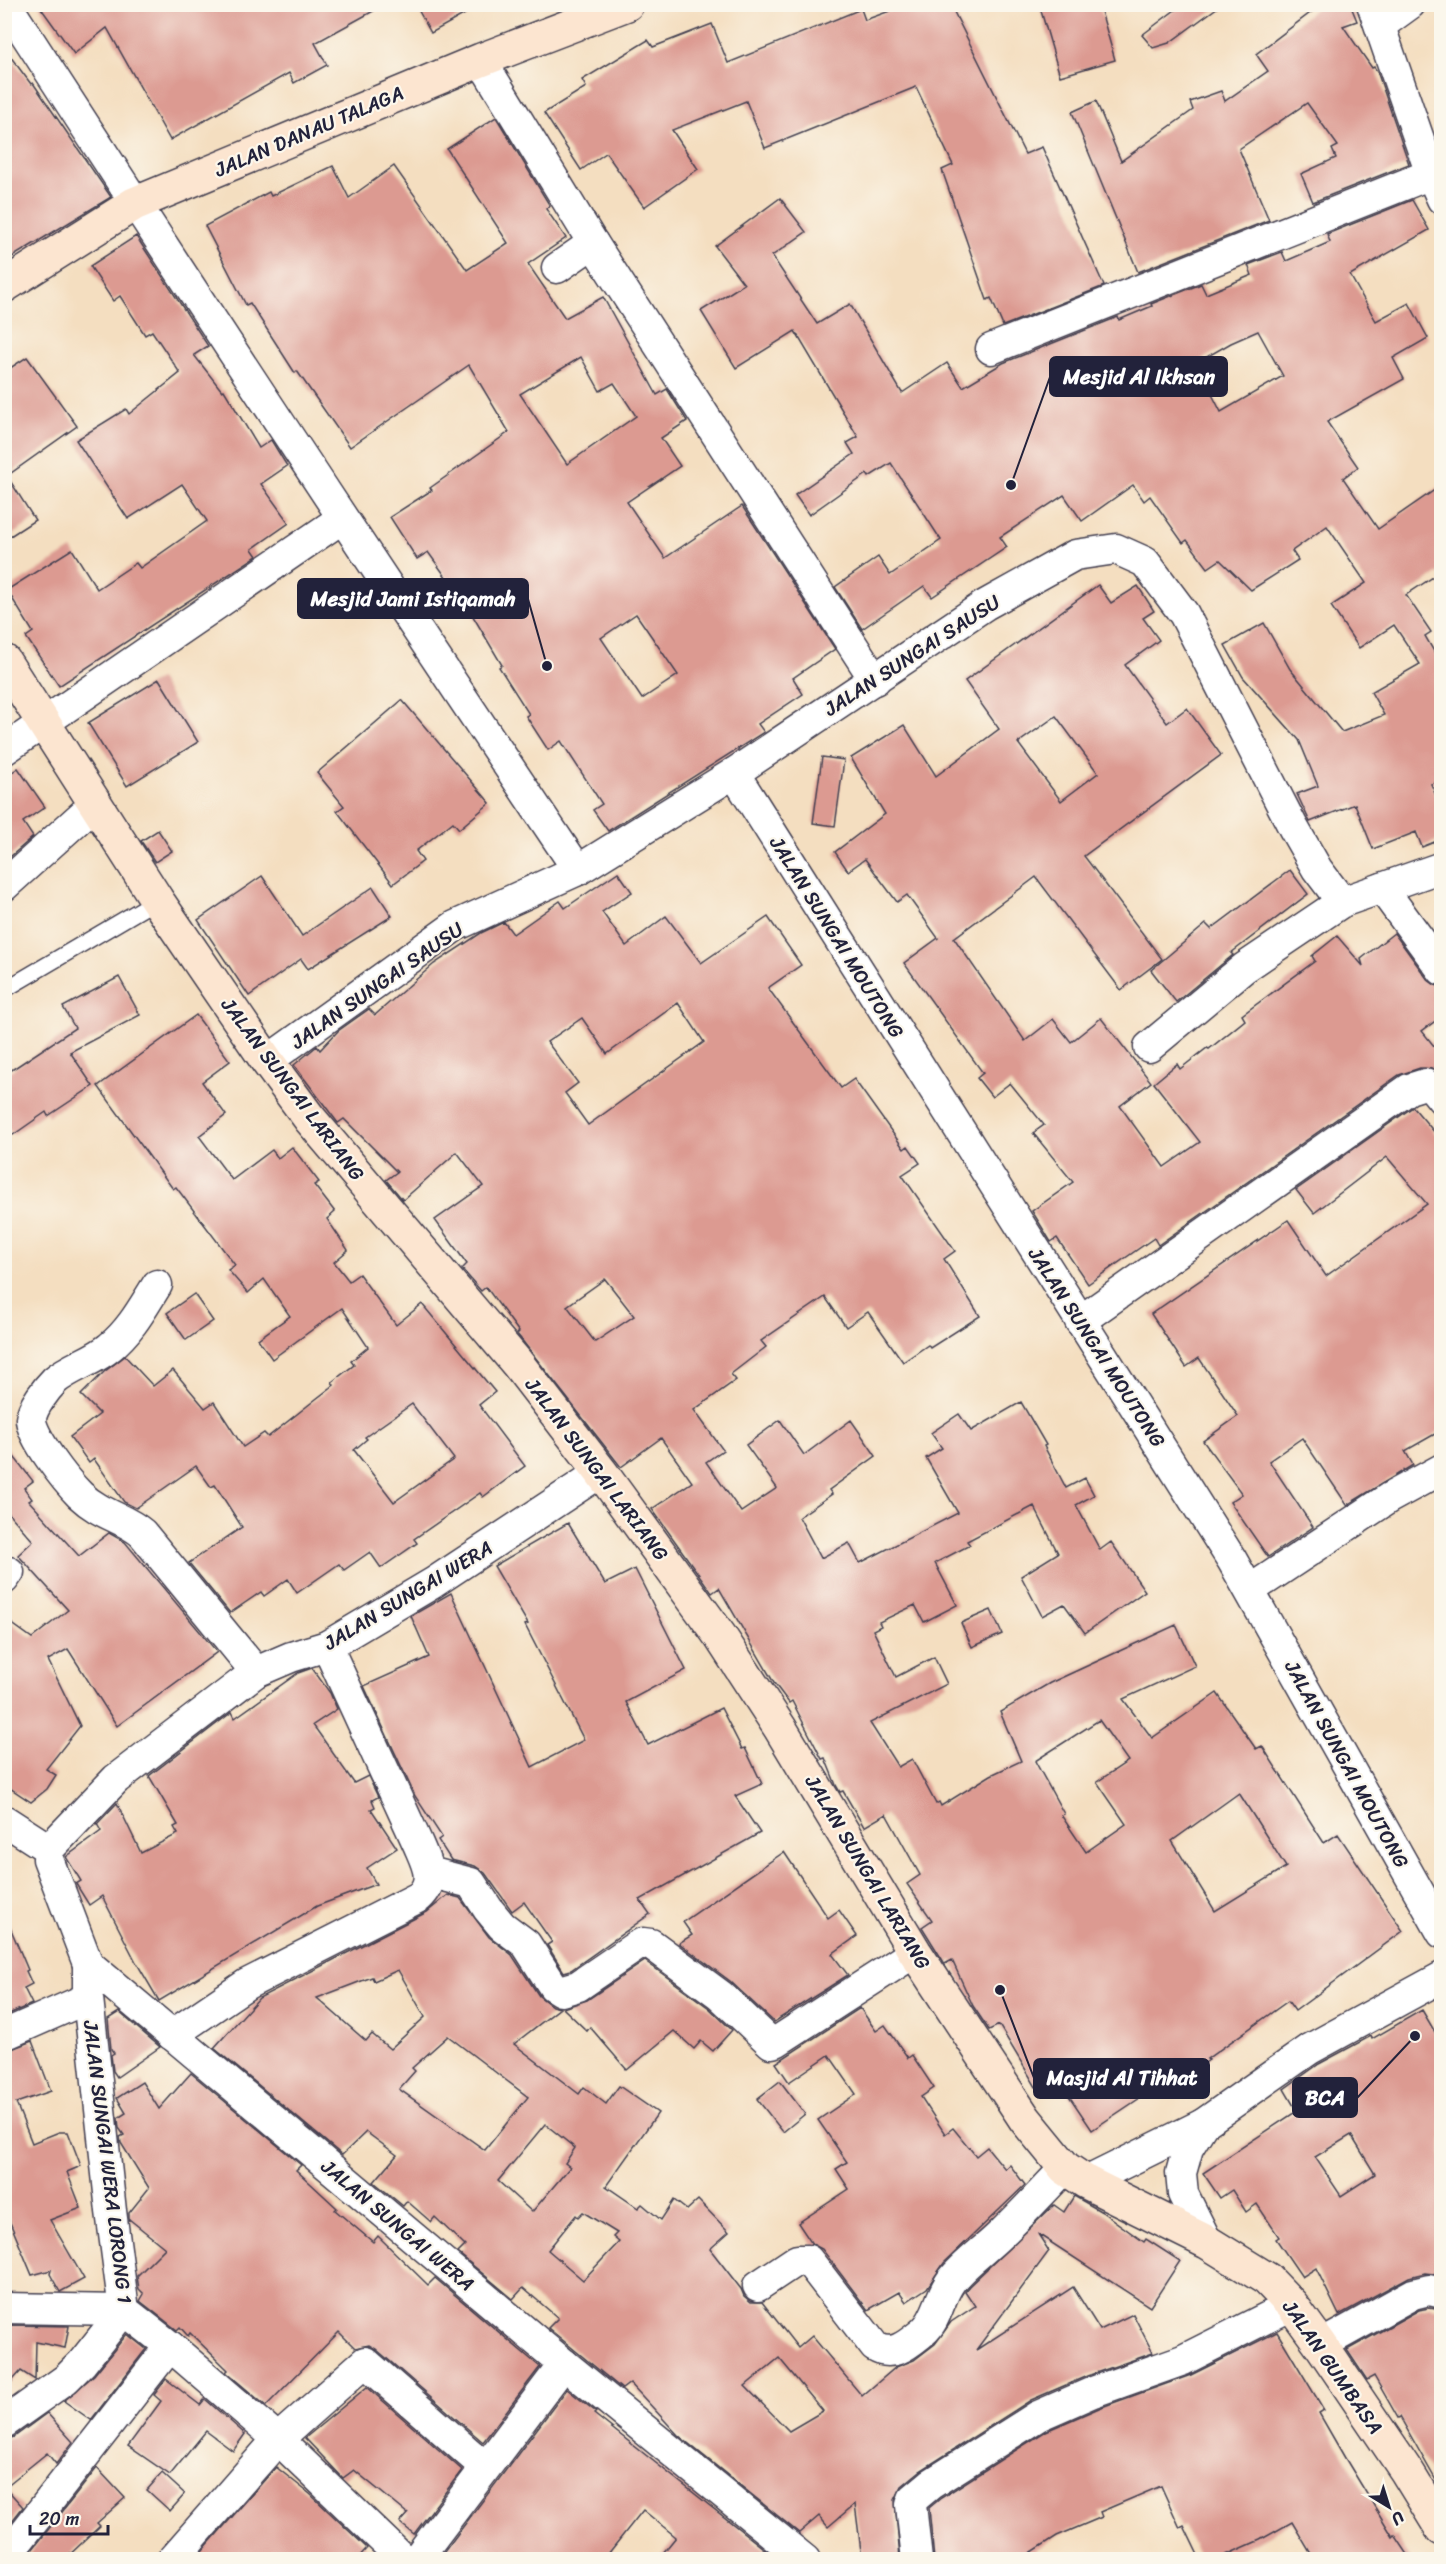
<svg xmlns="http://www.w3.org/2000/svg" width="1446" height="2564" font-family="Sriracha,sans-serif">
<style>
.building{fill:#dc9a91;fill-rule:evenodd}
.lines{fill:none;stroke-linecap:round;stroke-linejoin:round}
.lane-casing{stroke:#423e4f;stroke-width:18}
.street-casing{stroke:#423e4f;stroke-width:33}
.secondary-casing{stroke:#423e4f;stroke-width:36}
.lane{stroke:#fff;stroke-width:15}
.street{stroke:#fff;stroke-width:30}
.secondary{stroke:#fce5d0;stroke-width:33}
.labels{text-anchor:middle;stroke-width:4.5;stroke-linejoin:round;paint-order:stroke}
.street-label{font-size:20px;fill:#22223b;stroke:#fbf7ec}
.leader{fill:none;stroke:#22223b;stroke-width:2}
.callout-dot{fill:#22223b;stroke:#fbf7ec;stroke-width:2}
.callout{fill:#22223b;stroke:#22223b;stroke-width:2}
.callout-label{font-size:21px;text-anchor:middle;font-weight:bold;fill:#fff}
</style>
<rect width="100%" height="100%" fill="#fbf7ec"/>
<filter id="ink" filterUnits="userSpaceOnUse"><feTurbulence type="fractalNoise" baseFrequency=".0167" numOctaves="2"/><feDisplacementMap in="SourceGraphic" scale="12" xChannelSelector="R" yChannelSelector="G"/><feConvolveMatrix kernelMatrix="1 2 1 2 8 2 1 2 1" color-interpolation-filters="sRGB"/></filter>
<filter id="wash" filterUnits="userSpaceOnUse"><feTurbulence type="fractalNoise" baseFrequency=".008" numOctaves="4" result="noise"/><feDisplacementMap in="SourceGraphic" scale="24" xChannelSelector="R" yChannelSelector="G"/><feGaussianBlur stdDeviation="1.35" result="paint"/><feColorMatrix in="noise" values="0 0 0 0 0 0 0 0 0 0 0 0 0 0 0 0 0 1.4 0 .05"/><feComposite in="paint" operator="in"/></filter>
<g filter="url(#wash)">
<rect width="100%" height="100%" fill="#f4dec0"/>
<g id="blocks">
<!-- building -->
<g class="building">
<path d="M38 4H386L315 43 327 65 294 83 289 73 170 140 107 28 74 54Z"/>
<path d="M415 4H483L431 33Z"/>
<path d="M909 4H950L1025 154 1042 147 1104 286 1003 326 991 298 987 300 942 170 953 165 916 87 765 148 746 101 672 130 698 169 644 207 606 153 581 170 544 113 586 87 582 80 648 40 653 47 712 24 728 63 861 9 865 20Z"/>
<path d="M1039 4H1099L1115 60 1060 76Z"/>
<path d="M1183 4H1222L1169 43 1153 48 1142 35Z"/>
<path d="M1322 4H1350L1357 21 1343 26 1372 68 1374 67 1377 71 1409 164 1313 202 1301 174 1336 158 1332 149 1338 146 1307 103 1239 149 1269 220 1138 272 1072 112 1096 101 1121 161 1193 110 1190 102 1221 91 1225 101 1268 71 1256 54Z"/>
<path d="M4 48 31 84 33 83 111 197 4 262Z"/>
<path d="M496 117 550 206 546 209 566 238 528 264 565 318 603 297 657 395 667 389 687 421 661 438 680 466 627 502 665 558 742 506 835 649 793 678 803 694 758 724 764 732 608 831 593 810 602 804 561 741 548 750 526 716 529 714 499 667 502 665 467 606 428 552 417 559 390 517 432 490 430 488 509 432 469 365 350 447 297 371 295 373 250 303 246 305 205 226 269 192 271 196 333 166 349 198 394 166 467 270 508 243 447 149ZM581 357 600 391 614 383 636 416 567 464 520 394ZM636 614 678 675 642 699 601 638Z"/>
<path d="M780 198 806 232 772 256 817 324 850 304 902 393 947 363 963 387 1003 363 1118 317 1119 320 1152 306 1151 304 1201 284 1206 294 1252 275 1248 265 1282 252 1286 261 1330 242 1327 234 1412 200 1429 230 1350 275 1376 321 1409 303 1428 338 1393 358 1404 379 1327 422 1358 467 1343 478 1378 529 1442 485V571L1406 595 1431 632 1425 636 1436 655 1442 651V780L1431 784 1442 810V839L1422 847 1416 832 1373 849 1355 804 1310 822 1297 794 1318 786 1299 740 1243 677 1225 645 1264 623 1290 669 1342 732 1384 715 1371 692 1420 664 1394 625 1359 648 1331 606 1366 583 1327 526 1292 551 1298 560 1251 590 1220 560 1208 568 1187 540 1183 543 1150 496 1144 501 1133 485 1082 521 1064 495 1000 537 1007 547 932 597 924 586 862 629 835 587 878 557 890 575 941 540 891 463 869 477 867 474 809 515 795 495 854 454 847 443 858 437 795 331 736 368 701 311 744 284 715 246ZM1258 331 1283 376 1221 412 1196 363 1231 343Z"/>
<path d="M136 236 208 346 194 355 222 391 224 390 259 448 271 440 287 466 261 484 289 523 252 549 257 556 59 686 26 637 33 632 7 590 72 549 97 589 136 563 140 568 207 521 182 484 128 519 76 440 126 409 129 414 180 373 152 331 145 335 120 296 113 301 90 266Z"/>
<path d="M27 357 77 426 7 476 35 520 4 540V372Z"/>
<path d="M1098 585 1111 603 1138 586 1154 611 1143 618 1159 640 1125 665 1167 723 1187 708 1221 755 1084 856 1162 959 1121 990 1036 877 954 938 1025 1041 1053 1019 1071 1042 1101 1018 1151 1082 1120 1106 1164 1167 1200 1142 1154 1083 1177 1064 1180 1069 1207 1048 1209 1049 1245 1020 1242 1015 1315 961 1312 956 1337 936 1363 966 1361 959 1394 933 1428 980 1435 985 1442 987V1016L1422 1031 1442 1056V1062L1433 1069 1420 1068 1399 1075 1158 1245 1154 1238 1088 1284 1057 1238 1051 1242 1032 1211 1073 1182 1033 1133 1044 1125 1010 1083 992 1097 977 1078 983 1073 904 963 938 938 907 895 897 902 865 859 848 871 835 852 885 814 851 758 904 725 936 776 999 729 965 681ZM1056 716 1098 773 1061 801 1018 743Z"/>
<path d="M159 679 198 742 127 786 88 723Z"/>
<path d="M402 700 490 803 459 829 453 822 416 851 423 861 393 884 337 811 344 806 317 773Z"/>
<path d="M822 757 844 760 835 826 813 823Z"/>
<path d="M18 768 45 807 23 822 33 837 4 862V778Z"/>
<path d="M158 830 172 851 155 862 141 841Z"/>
<path d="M1290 870 1308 894 1231 953 1233 955 1176 1002 1151 970 1206 924 1211 929Z"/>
<path d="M618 872 632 892 602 912 626 946 666 916 701 963 768 917 801 965 768 988 841 1088 854 1079 904 1149 908 1146 920 1163 902 1175 955 1251 944 1259 980 1316 930 1348 928 1345 903 1362 868 1312 846 1327 825 1297 761 1341 766 1347 731 1374 736 1380 694 1410 723 1450 706 1462 741 1512 777 1488 746 1445 780 1420 804 1455 851 1420 876 1456 829 1490 832 1494 799 1517 821 1558 849 1543 860 1563 958 1513 926 1458 942 1448 931 1433 959 1414 971 1431 1021 1402 1046 1445 1044 1446 1066 1488 1085 1478 1094 1495 1076 1505 1100 1550 1111 1542 1145 1591 1085 1633 1064 1604 1042 1616 1021 1576 1058 1553 1034 1506 967 1541 970 1545 935 1563 957 1605 924 1622 915 1605 879 1622 881 1626 873 1630 896 1677 934 1657 947 1684 870 1723 898 1767 912 1759 936 1804 939 1802 941 1806 991 1775 1021 1761 1000 1712 1050 1683 1176 1625 1195 1666 1123 1699 1152 1738 1217 1693 1256 1749 1262 1746 1324 1843 1338 1834 1403 1931 1295 2011 1288 2001 1207 2059 1209 2060 1158 2098 1152 2090 1092 2130 1055 2075 1036 2087 999 2025 989 2030 973 2006 952 1960 945 1964 922 1927 932 1920 907 1884 920 1875 886 1814 864 1827 843 1791 840 1792 836 1785 825 1758 822 1759 792 1701 789 1703 774 1683 719 1588 712 1593 652 1509 692 1482 661 1438 621 1467 517 1334 519 1332 486 1287 481 1291 462 1269 467 1264 435 1220 483 1186 457 1152 403 1200 386 1180 397 1172 344 1119 338 1123 294 1065 317 1046 320 1050 338 1031 369 1009 375 1015 434 964 481 933 504 922 513 934 560 901 565 908ZM678 1003 704 1042 588 1125 565 1093 578 1083 547 1042 582 1018 607 1054ZM605 1279 634 1316 595 1342 567 1306ZM1099 1720 1128 1761 1097 1782 1126 1824 1086 1852 1061 1815 1064 1814 1035 1761ZM1239 1793 1286 1867 1215 1911 1172 1841Z"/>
<path d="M262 876 302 936 373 887 392 916 308 969 301 959 249 996 198 920Z"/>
<path d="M119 977 140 1015 70 1052 93 1086 48 1116 46 1112 13 1135 4 1122V1075L75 1028 63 1007Z"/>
<path d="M196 1015 230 1061 202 1082 226 1115 199 1136 232 1180 272 1150 278 1158 292 1147 319 1182 314 1185 335 1212 327 1219 348 1250 334 1262 349 1281 359 1274 396 1325 422 1304 495 1392 479 1405 525 1466 483 1497 480 1493 414 1539 417 1543 381 1568 370 1552 344 1570 339 1564 297 1593 288 1579 264 1596 261 1592 230 1613 189 1563 242 1527 215 1485 211 1487 196 1466 136 1508 124 1502 94 1459 89 1463 70 1437 100 1414 81 1395 104 1372 125 1356 153 1386 173 1370 205 1408 214 1402 243 1447 264 1433 268 1437 316 1399 334 1385 332 1382 354 1365 351 1361 368 1347 342 1308 272 1359 258 1339 290 1316 264 1279 248 1293 228 1270 235 1265 176 1187 173 1189 98 1086ZM412 1404 454 1459 394 1502 354 1450 367 1439 365 1437Z"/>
<path d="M1413 1107 1442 1141V1430L1405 1451 1413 1465 1347 1505 1302 1438 1269 1461 1313 1527 1268 1557 1230 1502 1242 1494 1203 1441 1238 1416 1199 1358 1186 1367 1151 1314 1288 1220 1326 1276 1427 1204 1387 1157 1314 1213 1296 1190Z"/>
<path d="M194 1294 213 1321 186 1340 167 1313Z"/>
<path d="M4 1444 33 1481 24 1488 32 1499 29 1501 79 1556 109 1533 125 1542 217 1652 117 1726 68 1649 48 1660 80 1726 46 1769 56 1775 47 1789 31 1802 4 1784V1618L32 1638 68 1610 18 1555 33 1541 4 1508Z"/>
<path d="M568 1523 605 1584 635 1569 686 1670 626 1702 648 1745 721 1708 742 1749 745 1748 762 1784 735 1796 760 1833 640 1900 650 1914 571 1970 564 1972 547 1945 552 1942 524 1902 512 1911 485 1873 475 1866 451 1860 438 1840 442 1837 415 1796 364 1686 429 1657 411 1616 451 1593 532 1767 584 1740 525 1625 528 1624 494 1566Z"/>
<path d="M991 1610 1002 1634 972 1647 961 1623Z"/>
<path d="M312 1668 330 1693 337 1709 313 1725 354 1783 368 1776 378 1797 372 1800 375 1807 371 1809 397 1848 367 1868 376 1884 317 1906 159 2001 136 1962 102 1896 89 1905 76 1884 81 1881 66 1857 101 1831 97 1824 117 1803 141 1853 178 1834 174 1827 178 1825 149 1776 232 1712 235 1718 298 1673Z"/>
<path d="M784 1852 828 1918 839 1910 857 1936 832 1954 848 1975 774 2022 730 1981 679 1943 692 1935 683 1922Z"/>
<path d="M448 1895 460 1898 489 1937 512 1955 539 1996 552 2006 560 2008 514 2044 579 2094 584 2087 606 2104 619 2086 658 2113 606 2186 638 2208 642 2204 661 2220 674 2200 687 2210 698 2200 729 2232 710 2249 741 2289 744 2296 751 2302H762L798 2348 812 2336 862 2396 896 2367 914 2360 935 2344 951 2322 975 2306 965 2291 969 2286 1054 2205 1064 2212 1074 2196 1102 2212 1144 2242 1146 2239 1180 2261 1150 2307 1038 2234 1049 2251 976 2350 1073 2287 1100 2330 1133 2314 1153 2353 1087 2376 1031 2400 920 2471 902 2486 895 2500 900 2559H862L855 2504 828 2527 819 2516 799 2533 678 2435 630 2383 622 2389 548 2328 558 2318 523 2288 513 2299 458 2253 465 2246 435 2217 431 2222 407 2201 403 2206 374 2182 397 2155 366 2132 342 2155 214 2048 259 1998 427 1912ZM398 1970 425 2017 390 2049 372 2034 366 2041 317 1998 372 1977 374 1981ZM448 2036 528 2097 485 2150 399 2089 415 2071 412 2068ZM545 2124 575 2148 565 2163 570 2167 532 2212 498 2181ZM583 2212 617 2233 613 2237 619 2242 583 2280 548 2250 576 2215 578 2217ZM779 2358 823 2411 789 2431 745 2386Z"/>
<path d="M4 1913 28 1970 26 1971 32 1984 24 1988 32 2004 4 2016Z"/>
<path d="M645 1961 709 2008 732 2030 713 2051 701 2041 694 2049 674 2031 627 2070 590 2027 587 2031 563 2008 587 2000Z"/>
<path d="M860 2008 876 2031 885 2025 908 2058 912 2055 934 2088 921 2097 945 2134 953 2128 976 2156 987 2147 1005 2169 1010 2165 1025 2185 944 2263 927 2288 906 2302 899 2292 868 2310 822 2249 812 2244 798 2223 849 2189 836 2169 847 2162 818 2120 856 2094 829 2055 789 2082 776 2063Z"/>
<path d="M1422 2010 1442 2044V2275L1425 2273 1409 2277 1339 2315 1316 2268 1302 2277 1276 2239 1279 2237 1257 2204 1246 2212 1232 2190 1220 2198 1203 2173 1297 2111 1284 2089 1319 2064 1371 2036 1372 2039ZM1351 2135 1375 2174 1341 2196 1315 2157Z"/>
<path d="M119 2012 160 2047 117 2077 113 2071 111 2055 114 2053 111 2049 108 2019Z"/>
<path d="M32 2041 51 2091 16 2103 32 2143 59 2132H68L81 2166 67 2172 81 2208 50 2220 84 2279 60 2292 50 2274 51 2270 32 2275 4 2208V2052Z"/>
<path d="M191 2073 301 2165 296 2170 337 2208 335 2210 373 2242 378 2236 428 2285 435 2278 540 2367 483 2442 376 2349 369 2345 355 2348 339 2332 266 2406 226 2372 228 2370 190 2333 188 2336 180 2327 177 2330 140 2301 144 2294 139 2289 137 2276 165 2248 129 2219V2213L149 2188 121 2143 120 2137 124 2135 119 2128 118 2118 126 2113 117 2098 142 2082 159 2109Z"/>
<path d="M780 2081 805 2114 783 2132 757 2099Z"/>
<path d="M1429 2308 1442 2310V2491L1400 2417 1398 2418 1374 2376 1367 2380 1347 2350 1419 2310Z"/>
<path d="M5 2325 69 2326 65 2348 36 2342 35 2380 21 2371 4 2390Z"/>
<path d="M1277 2332 1324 2410 1319 2413 1345 2458 1393 2537 1395 2535 1411 2559H1314L1292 2522 1260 2540 1217 2559H1200L1184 2526 1180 2528 1161 2486 1100 2512 1102 2517 1057 2536 1021 2559H934L929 2508 941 2498 1046 2431 1099 2408 1191 2375Z"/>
<path d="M127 2334 146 2349 91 2420 64 2401 94 2375Z"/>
<path d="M166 2379 200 2405 205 2399 245 2434 233 2451 206 2431 170 2475 128 2446 161 2401 154 2395Z"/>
<path d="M367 2387 462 2470 414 2534 400 2523 408 2514 354 2470 343 2478 305 2438Z"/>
<path d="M567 2389 596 2412 594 2414 777 2559H658L676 2537 643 2510 604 2559H445L441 2556Z"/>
<path d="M47 2413 73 2442 56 2464 47 2453 5 2487 23 2507 8 2526 4 2523V2440L14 2437Z"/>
<path d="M276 2467 310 2494 367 2548 357 2559H195Z"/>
<path d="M97 2468 125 2498 97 2523 100 2526 65 2559H25Z"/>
<path d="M162 2473 185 2494 170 2511 147 2490Z"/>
</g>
</g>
</g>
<g filter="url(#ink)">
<use href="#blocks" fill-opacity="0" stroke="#423e4f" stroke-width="1.5"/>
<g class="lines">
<defs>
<path id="lane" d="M4 990 157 900"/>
<g id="street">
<path d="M6 4C194 295 385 583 578 870"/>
<path d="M1372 4 1431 174 1442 199"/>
<path d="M1381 25 1410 4"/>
<path d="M481 60 593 243 875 680"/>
<path d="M557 268 593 243"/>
<path d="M991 349 1431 174"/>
<path d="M4 750 341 519"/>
<path d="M734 773 1232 1560 1442 1933"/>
<path d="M4 886 96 803"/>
<path d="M1382 888 1442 970"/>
<path d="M1149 1047 1244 968 1342 902"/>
<path d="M267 1061 455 926 578 870 734 773 985 605 1075 555 1116 549 1145 562 1184 614 1293 827 1317 869 1342 902 1442 867"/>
<path d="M157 1285C143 1307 131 1330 110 1347 94 1361 72 1366 55 1380 47 1388 32 1407 31 1419 31 1437 67 1482 80 1495 101 1515 123 1517 142 1533L256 1672"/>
<path d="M1080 1321 1409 1089 1425 1084 1433 1088 1442 1099"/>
<path d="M601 1472 433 1583 327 1646 291 1657 256 1672 116 1779 49 1849 48 1859 88 1964 564 2364 805 2560"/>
<path d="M4 1579 9 1572"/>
<path d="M1250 1590 1389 1498 1442 1469"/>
<path d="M4 1820 49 1849"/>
<path d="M429 1872 471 1883 488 1909 502 1926 526 1944 553 1986 561 1991 578 1986 635 1947 643 1943 651 1944 720 1995 771 2043 776 2042 915 1952"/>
<path d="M88 1964V1998L111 2211 124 2310 170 2346 278 2439 404 2560"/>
<path d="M4 2035 88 1998"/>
<path d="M172 2035 247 1984 419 1897C437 1881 426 1863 418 1844L327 1646"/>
<path d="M1086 2182 1203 2124"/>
<path d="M1207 2242 1183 2194 1181 2173 1188 2148 1203 2124 1310 2049 1442 1977"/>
<path d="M758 2286 797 2260H808L875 2347C893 2358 908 2344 923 2332 938 2319 939 2297 951 2281 965 2263 985 2250 1001 2234 1023 2213 1044 2190 1065 2168"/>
<path d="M4 2308 124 2310"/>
<path d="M1321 2345 1413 2294 1429 2290 1442 2293"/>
<path d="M4 2423 66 2379 82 2363 124 2310"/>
<path d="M4 2559 170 2346"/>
<path d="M172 2560 278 2439 365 2362 485 2467"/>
<path d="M416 2560 564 2364"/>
<path d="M917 2560 911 2505 913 2499 931 2484 1038 2416 1093 2392 1183 2360 1292 2305"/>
</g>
<g id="secondary">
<path d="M4 286 134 204 481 60 627 4"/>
<path d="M4 661 157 900 267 1061 310 1119 517 1363 601 1472 720 1636 780 1728 915 1952 1025 2119 1065 2168 1086 2182 1207 2242 1267 2279 1292 2305 1321 2345 1407 2472 1442 2529"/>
</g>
</defs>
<!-- lane casing -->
<use href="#lane" class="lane-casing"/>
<!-- street casing -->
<use href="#street" class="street-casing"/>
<!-- secondary casing -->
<use href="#secondary" class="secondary-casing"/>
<!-- lane -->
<use href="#lane" class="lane"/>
<!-- street -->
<use href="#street" class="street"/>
<!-- secondary -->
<use href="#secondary" class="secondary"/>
</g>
</g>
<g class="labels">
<!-- street labels -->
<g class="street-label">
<text transform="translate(309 131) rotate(-23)" y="7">JALAN DANAU TALAGA</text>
<text transform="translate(912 655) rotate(-33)" y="7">JALAN SUNGAI SAUSU</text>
<text transform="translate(837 937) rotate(58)" y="7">JALAN SUNGAI MOUTONG</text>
<text transform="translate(377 985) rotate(-35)" y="7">JALAN SUNGAI SAUSU</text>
<text transform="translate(293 1089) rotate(53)" y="7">JALAN SUNGAI LARIANG</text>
<text transform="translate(1097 1347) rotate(57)" y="7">JALAN SUNGAI MOUTONG</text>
<text transform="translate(597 1469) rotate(53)" y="7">JALAN SUNGAI LARIANG</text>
<text transform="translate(408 1595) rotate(-31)" y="7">JALAN SUNGAI WERA</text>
<text transform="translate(1347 1764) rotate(61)" y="7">JALAN SUNGAI MOUTONG</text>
<text transform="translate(868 1872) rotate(59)" y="7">JALAN SUNGAI LARIANG</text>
<text transform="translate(108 2162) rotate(83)" y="7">JALAN SUNGAI WERA LORONG 1</text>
<text transform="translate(398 2225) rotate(40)" y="7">JALAN SUNGAI WERA</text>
<text transform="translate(1333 2367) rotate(55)" y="7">JALAN GUMBASA</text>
</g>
</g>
<!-- callouts -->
<path class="leader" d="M1011 485L1050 377M547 666L528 599M1000 1990L1034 2078M1415 2036L1357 2098"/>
<g class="callout-dot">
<circle cx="1011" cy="485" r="6"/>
<circle cx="547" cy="666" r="6"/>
<circle cx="1000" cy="1990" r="6"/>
<circle cx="1415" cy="2036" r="6"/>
</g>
<g class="callout">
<rect x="1050" y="357" width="177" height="39" rx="6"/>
<rect x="298" y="579" width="230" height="39" rx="6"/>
<rect x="1034" y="2059" width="175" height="39" rx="6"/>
<rect x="1293" y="2078" width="64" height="39" rx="6"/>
</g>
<g class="callout-label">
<text x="1139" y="384">Mesjid Al Ikhsan</text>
<text x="413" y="606">Mesjid Jami Istiqamah</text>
<text x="1122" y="2085">Masjid Al Tihhat</text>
<text x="1325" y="2105">BCA</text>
</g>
<!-- margin -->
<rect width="1446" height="2564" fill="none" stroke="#fbf7ec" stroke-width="24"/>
<!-- north arrow -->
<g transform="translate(1389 2507) rotate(142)" stroke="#fbf7ec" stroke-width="4.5" paint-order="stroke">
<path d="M0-4.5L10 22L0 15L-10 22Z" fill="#22223b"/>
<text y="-9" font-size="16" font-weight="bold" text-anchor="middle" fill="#22223b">U</text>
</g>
<!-- scale -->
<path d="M30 2525v9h78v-9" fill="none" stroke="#22223b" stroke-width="3"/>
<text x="39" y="2525" font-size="18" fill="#22223b" stroke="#fbf7ec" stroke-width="4.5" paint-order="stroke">20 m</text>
</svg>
